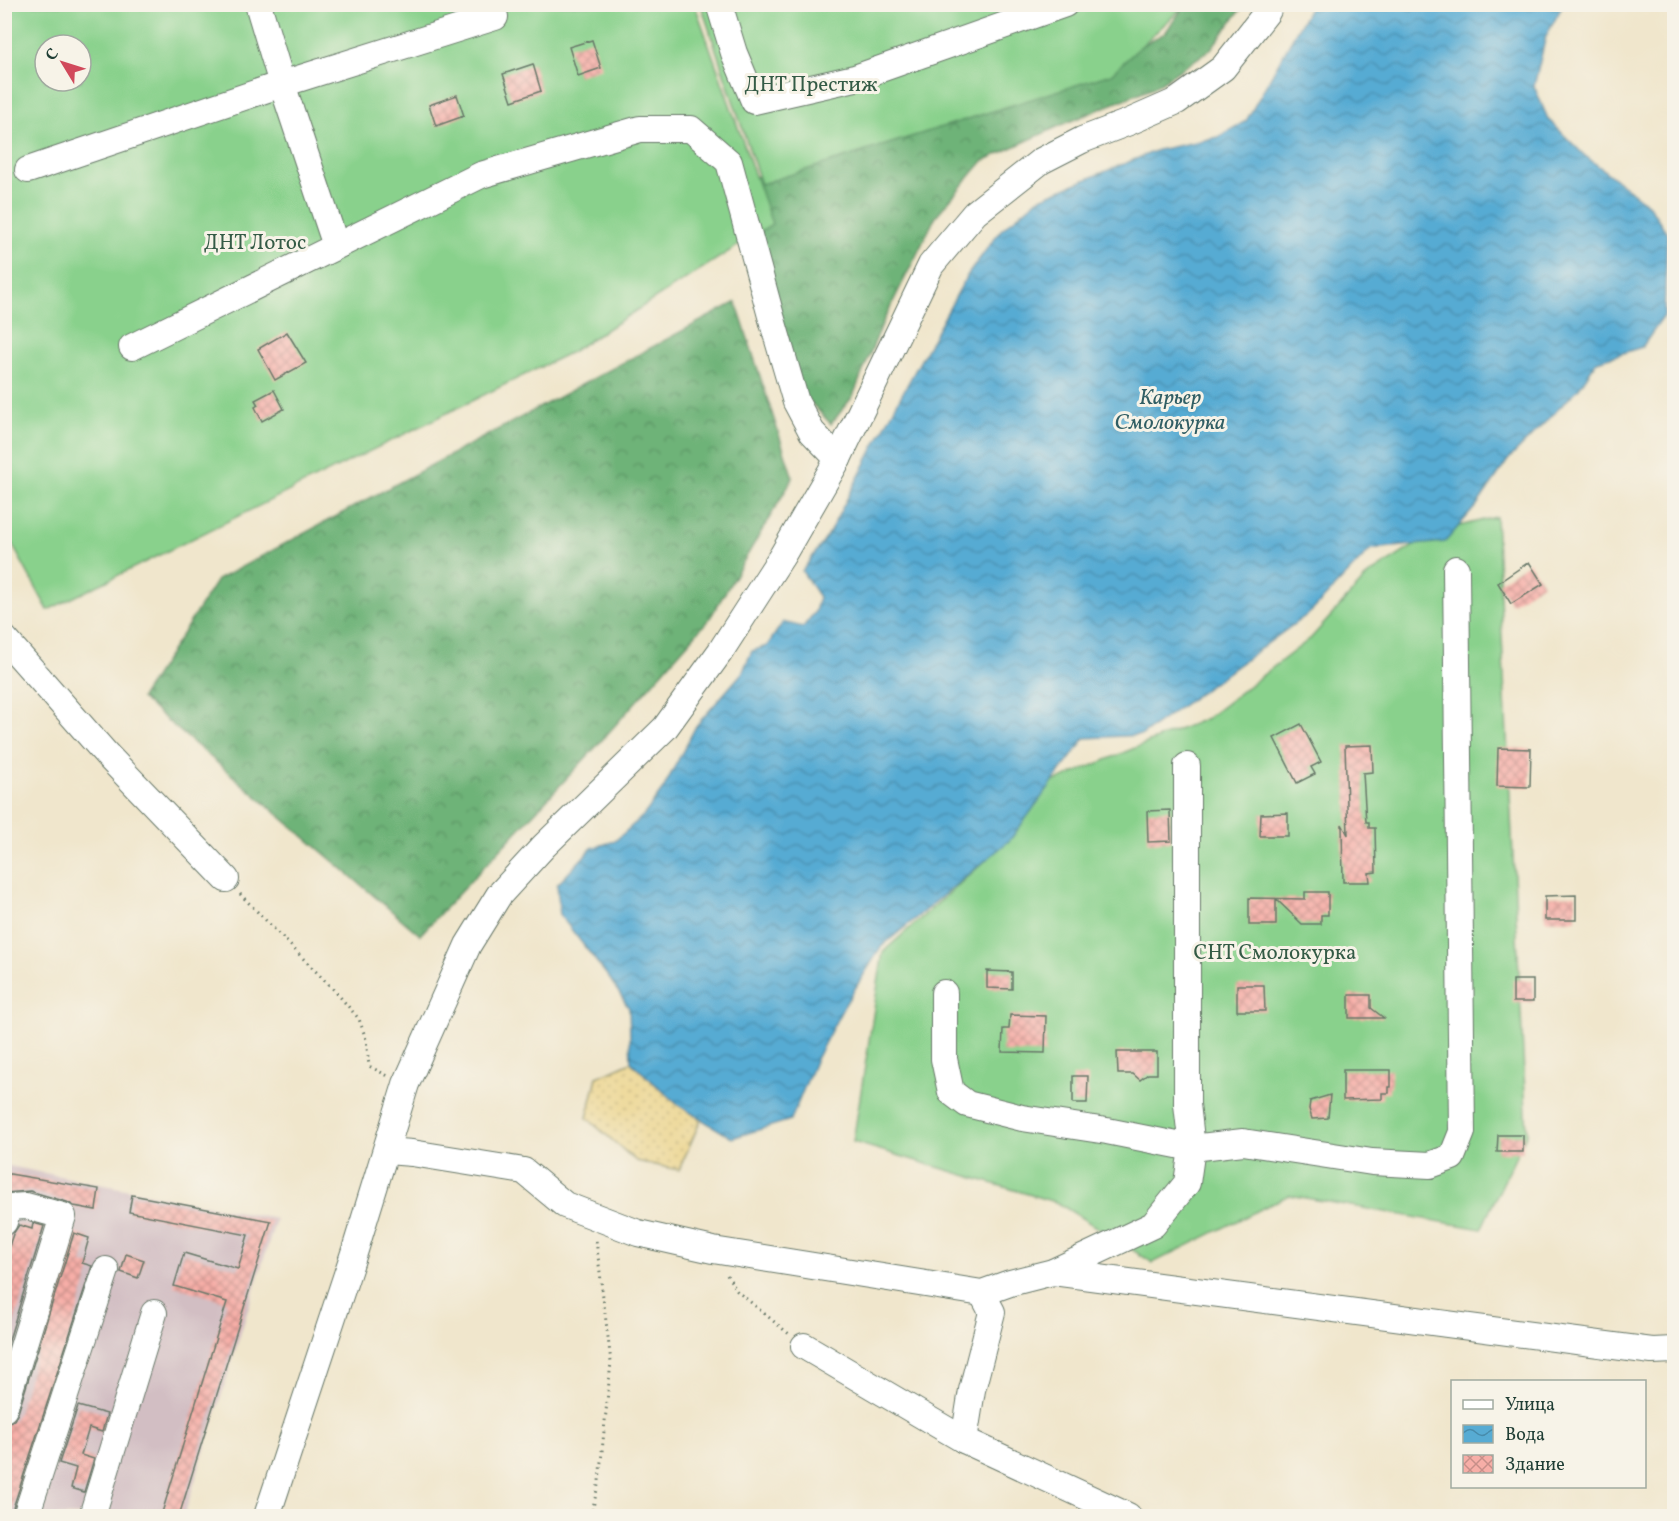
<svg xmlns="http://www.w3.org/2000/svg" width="1679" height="1521" font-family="Vollkorn,serif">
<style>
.industrial{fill:#d2bec3}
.forest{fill:url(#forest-crowns);stroke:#467856;stroke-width:1.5}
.sand{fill:url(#sand-dots);stroke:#868c69;stroke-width:1.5}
.garden{fill:#89d18c;stroke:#548760;stroke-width:1.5;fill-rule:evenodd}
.water{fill:url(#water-waves);stroke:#3b7484;stroke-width:1.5}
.building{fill:url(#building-cross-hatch)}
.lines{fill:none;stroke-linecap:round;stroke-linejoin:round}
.minor-casing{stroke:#687869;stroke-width:28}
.path{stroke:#687869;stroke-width:3;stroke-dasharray:1.5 4.5;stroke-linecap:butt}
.minor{stroke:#fff;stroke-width:26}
.labels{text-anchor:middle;stroke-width:6;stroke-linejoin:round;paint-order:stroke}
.park-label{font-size:21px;fill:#345b46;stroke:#f7f3e8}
.water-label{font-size:22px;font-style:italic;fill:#305e64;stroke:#f7f3e8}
</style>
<defs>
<pattern id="forest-crowns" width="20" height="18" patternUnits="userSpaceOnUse" patternTransform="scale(1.5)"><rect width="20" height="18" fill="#6eb378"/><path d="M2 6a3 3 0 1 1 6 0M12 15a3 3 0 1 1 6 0" fill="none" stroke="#5a9363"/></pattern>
<pattern id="sand-dots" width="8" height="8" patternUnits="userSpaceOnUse" patternTransform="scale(1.5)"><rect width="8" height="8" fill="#eeda9e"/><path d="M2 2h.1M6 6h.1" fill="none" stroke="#ccbc89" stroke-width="1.8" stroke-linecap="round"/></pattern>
<pattern id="water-waves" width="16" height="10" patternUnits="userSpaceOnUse" patternTransform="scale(1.5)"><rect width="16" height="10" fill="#57abd3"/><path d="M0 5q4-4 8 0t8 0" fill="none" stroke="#478cac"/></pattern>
<pattern id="building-cross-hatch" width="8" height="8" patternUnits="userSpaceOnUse" patternTransform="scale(1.5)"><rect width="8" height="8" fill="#f7aea7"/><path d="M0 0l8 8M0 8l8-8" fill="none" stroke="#c78f89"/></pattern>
</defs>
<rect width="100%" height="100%" fill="#f7f3e8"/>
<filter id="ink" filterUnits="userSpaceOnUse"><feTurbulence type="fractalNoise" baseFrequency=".0167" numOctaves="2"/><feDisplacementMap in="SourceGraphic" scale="12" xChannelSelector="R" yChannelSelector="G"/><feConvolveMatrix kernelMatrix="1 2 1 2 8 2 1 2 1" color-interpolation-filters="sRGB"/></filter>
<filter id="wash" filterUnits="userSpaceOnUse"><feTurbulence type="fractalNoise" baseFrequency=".008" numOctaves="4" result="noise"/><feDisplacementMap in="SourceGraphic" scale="24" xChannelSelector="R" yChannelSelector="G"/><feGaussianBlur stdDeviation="1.35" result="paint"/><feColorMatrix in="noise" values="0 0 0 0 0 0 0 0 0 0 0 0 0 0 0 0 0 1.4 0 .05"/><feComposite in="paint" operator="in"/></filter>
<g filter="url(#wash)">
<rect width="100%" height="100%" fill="#f0e6cc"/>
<!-- industrial -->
<path class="industrial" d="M4 1165 276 1219 184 1516H5Z"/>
<!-- forest -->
<g class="forest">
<path d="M1185 5H1244L1210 50 1154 87 1066 123 983 161 936 216 882 324 853 396 831 424 796 387 746 180 1103 66 1165 33Z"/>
<path d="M736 302 793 478 710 618 595 748 420 935 141 698 217 580Z"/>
</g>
<!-- sand -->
<path class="sand" d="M631 1062 678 1105 701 1119 679 1170 636 1161 587 1118 597 1077Z"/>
<!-- garden -->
<g class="garden">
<path d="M4 5H695L772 224 571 352 48 610 5 531ZM45 45H81V81H45Z"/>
<path d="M701 5H1185L1111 74 761 184Z"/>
<path d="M1496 517 1527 1133 1481 1229 1289 1195 1153 1263 1058 1203 853 1142 883 952 994 853 1048 784 1207 718 1311 638 1368 575 1435 532Z"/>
</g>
<!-- water -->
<path class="water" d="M1311 5H1563L1546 36 1534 86 1548 119 1584 155 1649 205 1667 233 1664 316 1642 347 1597 361 1579 388 1508 460 1477 505 1445 542 1371 549 1312 611 1142 735 1085 738 1010 840 881 947 844 1006 815 1061 791 1120 732 1138 678 1105 631 1062 629 1008 610 979 560 915 557 885 592 848 615 841 644 815 663 789 696 726 742 673 752 651 767 646 783 622 803 627 815 612 819 597 802 571 827 537 895 407 967 276 1000 231 1038 199 1158 150 1218 137 1246 121Z"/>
<g id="blocks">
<!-- building -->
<g class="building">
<path d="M592 40 601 68 578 76 569 47Z"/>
<path d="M533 64 541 91 512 101 503 74Z"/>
<path d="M457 95 464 116 436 126 429 105Z"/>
<path d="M287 332 306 363 275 380 258 349Z"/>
<path d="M274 390 284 409 262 421 255 407 258 405 255 400Z"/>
<path d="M1529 562 1543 584 1511 604 1498 583Z"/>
<path d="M1301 724 1321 762 1311 767 1315 774 1297 783 1274 738Z"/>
<path d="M1372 745 1373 772 1363 773 1366 822H1369V828H1375L1376 872 1369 873 1370 882H1343L1342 824 1348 835 1345 746Z"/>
<path d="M1498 748 1531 749 1530 787 1497 786Z"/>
<path d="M1170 810 1171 841 1148 842 1147 811Z"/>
<path d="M1288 813V836H1260L1261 814Z"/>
<path d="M1305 892H1328V915H1321V924H1302L1276 899V925H1249V898L1305 899Z"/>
<path d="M1576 895V920H1545V896Z"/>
<path d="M987 971 1012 972V989L987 988Z"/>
<rect x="1513" y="980" width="20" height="22"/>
<path d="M1237 985H1264L1265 1011H1237Z"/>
<path d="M1349 995H1371V1008L1384 1018H1349Z"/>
<path d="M1010 1015 1046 1016 1045 1053 1002 1052 1003 1029H1009Z"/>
<path d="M1117 1052H1157V1074H1148L1140 1080 1133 1074H1118Z"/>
<path d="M1343 1070H1391V1087H1389V1093H1382V1099L1343 1100Z"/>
<path d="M1073 1076H1088L1087 1103H1073Z"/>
<path d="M1330 1095 1328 1118 1312 1119 1309 1109 1310 1101Z"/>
<path d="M1498 1135H1523V1152H1497Z"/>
<path d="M4 1173 99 1189 96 1210 74 1206 67 1202 30 1191 4 1193Z"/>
<path d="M132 1195 271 1221 179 1516H161L227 1302 174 1286 184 1253 238 1269 248 1235 129 1212Z"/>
<path d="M33 1223 44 1226 4 1356V1261L13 1234 19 1225 32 1229Z"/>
<path d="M74 1233 89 1238 82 1263 92 1266 12 1511 11 1516H5L4 1424 14 1420 18 1413Z"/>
<path d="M126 1254 144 1260 138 1278 121 1272Z"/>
<path d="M78 1406 107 1414 102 1432 89 1428 81 1455 94 1459 84 1492 71 1488 76 1468 59 1463Z"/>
</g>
</g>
</g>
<g filter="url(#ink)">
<use href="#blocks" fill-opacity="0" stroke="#687869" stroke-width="1.5"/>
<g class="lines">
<defs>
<g id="minor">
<path d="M258 4 282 84 336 246"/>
<path d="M719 4 734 53 754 101 855 78 1065 4"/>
<path d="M28 170 282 84 495 17"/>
<path d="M132 347 481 175 640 129H691L729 162 771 316 796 402 812 432 838 459"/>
<path d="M4 638 107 755 226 879"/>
<path d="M944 993V1059L951 1092 967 1104 1022 1118 1107 1131 1192 1148 1243 1142 1372 1162 1430 1165 1452 1157 1462 1132 1456 569"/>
<path d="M387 1151 412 1153 524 1171 565 1205 638 1233 713 1250 982 1293 1010 1283 1053 1272 1153 1225 1187 1183 1192 1148 1187 1104V766"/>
<path d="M4 1222 9 1207 26 1206 63 1216 4 1409"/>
<path d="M1053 1272 1652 1351 1674 1350"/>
<path d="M804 1346 964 1440 1128 1516"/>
<path d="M964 1440 972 1390 992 1312 982 1293"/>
<path d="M26 1516 106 1270"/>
<path d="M92 1516 154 1313"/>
<path d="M267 1516 355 1250 406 1084 468 945 499 895 544 846 665 728 720 652 782 556 838 459 931 265 975 213 1041 161 1082 140 1129 122 1177 101 1223 68 1267 12 1271 4"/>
</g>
</defs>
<!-- minor casing -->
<use href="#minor" class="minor-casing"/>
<!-- path -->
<g class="path">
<path d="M240 894 335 991 359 1019 366 1039 369 1066 388 1076"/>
<path d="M727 1275 737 1291 789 1334"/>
<path d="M591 1516 599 1481 611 1362 596 1240"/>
</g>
<!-- minor -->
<use href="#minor" class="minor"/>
</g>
</g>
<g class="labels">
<!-- park labels -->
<g class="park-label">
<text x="811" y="91">ДНТ Престиж</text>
<text x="255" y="249">ДНТ Лотос</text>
<text x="1275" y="959">СНТ Смолокурка</text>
</g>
<!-- water labels -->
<g class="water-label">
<text x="1170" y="404">Карьер<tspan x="1170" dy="25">Смолокурка</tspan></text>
</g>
</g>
<!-- margin -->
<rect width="1679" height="1521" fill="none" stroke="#f7f3e8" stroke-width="24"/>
<!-- legend -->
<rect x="1451" y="1380" width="195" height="108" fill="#f7f3e8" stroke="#a1aaa0" stroke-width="1.5"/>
<rect x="1463" y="1400" width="30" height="9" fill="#ffffff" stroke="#a1aaa0" stroke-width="1.5"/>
<text x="1505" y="1410" font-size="18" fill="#1f3d34">Улица</text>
<rect x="1463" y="1425" width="30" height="18" fill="url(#water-waves)" stroke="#a1aaa0" stroke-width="1.5"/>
<text x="1505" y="1440" font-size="18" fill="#1f3d34">Вода</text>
<rect x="1463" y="1455" width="30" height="18" fill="url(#building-cross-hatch)" stroke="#a1aaa0" stroke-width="1.5"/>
<text x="1505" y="1470" font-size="18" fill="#1f3d34">Здание</text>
<!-- north arrow -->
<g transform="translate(63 63) rotate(308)"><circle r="28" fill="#f7f3e8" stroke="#a1aaa0" stroke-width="1.5"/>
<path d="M0-4.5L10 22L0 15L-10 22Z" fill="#d1495b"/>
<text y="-9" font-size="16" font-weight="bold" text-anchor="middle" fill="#1f3d34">С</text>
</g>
</svg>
